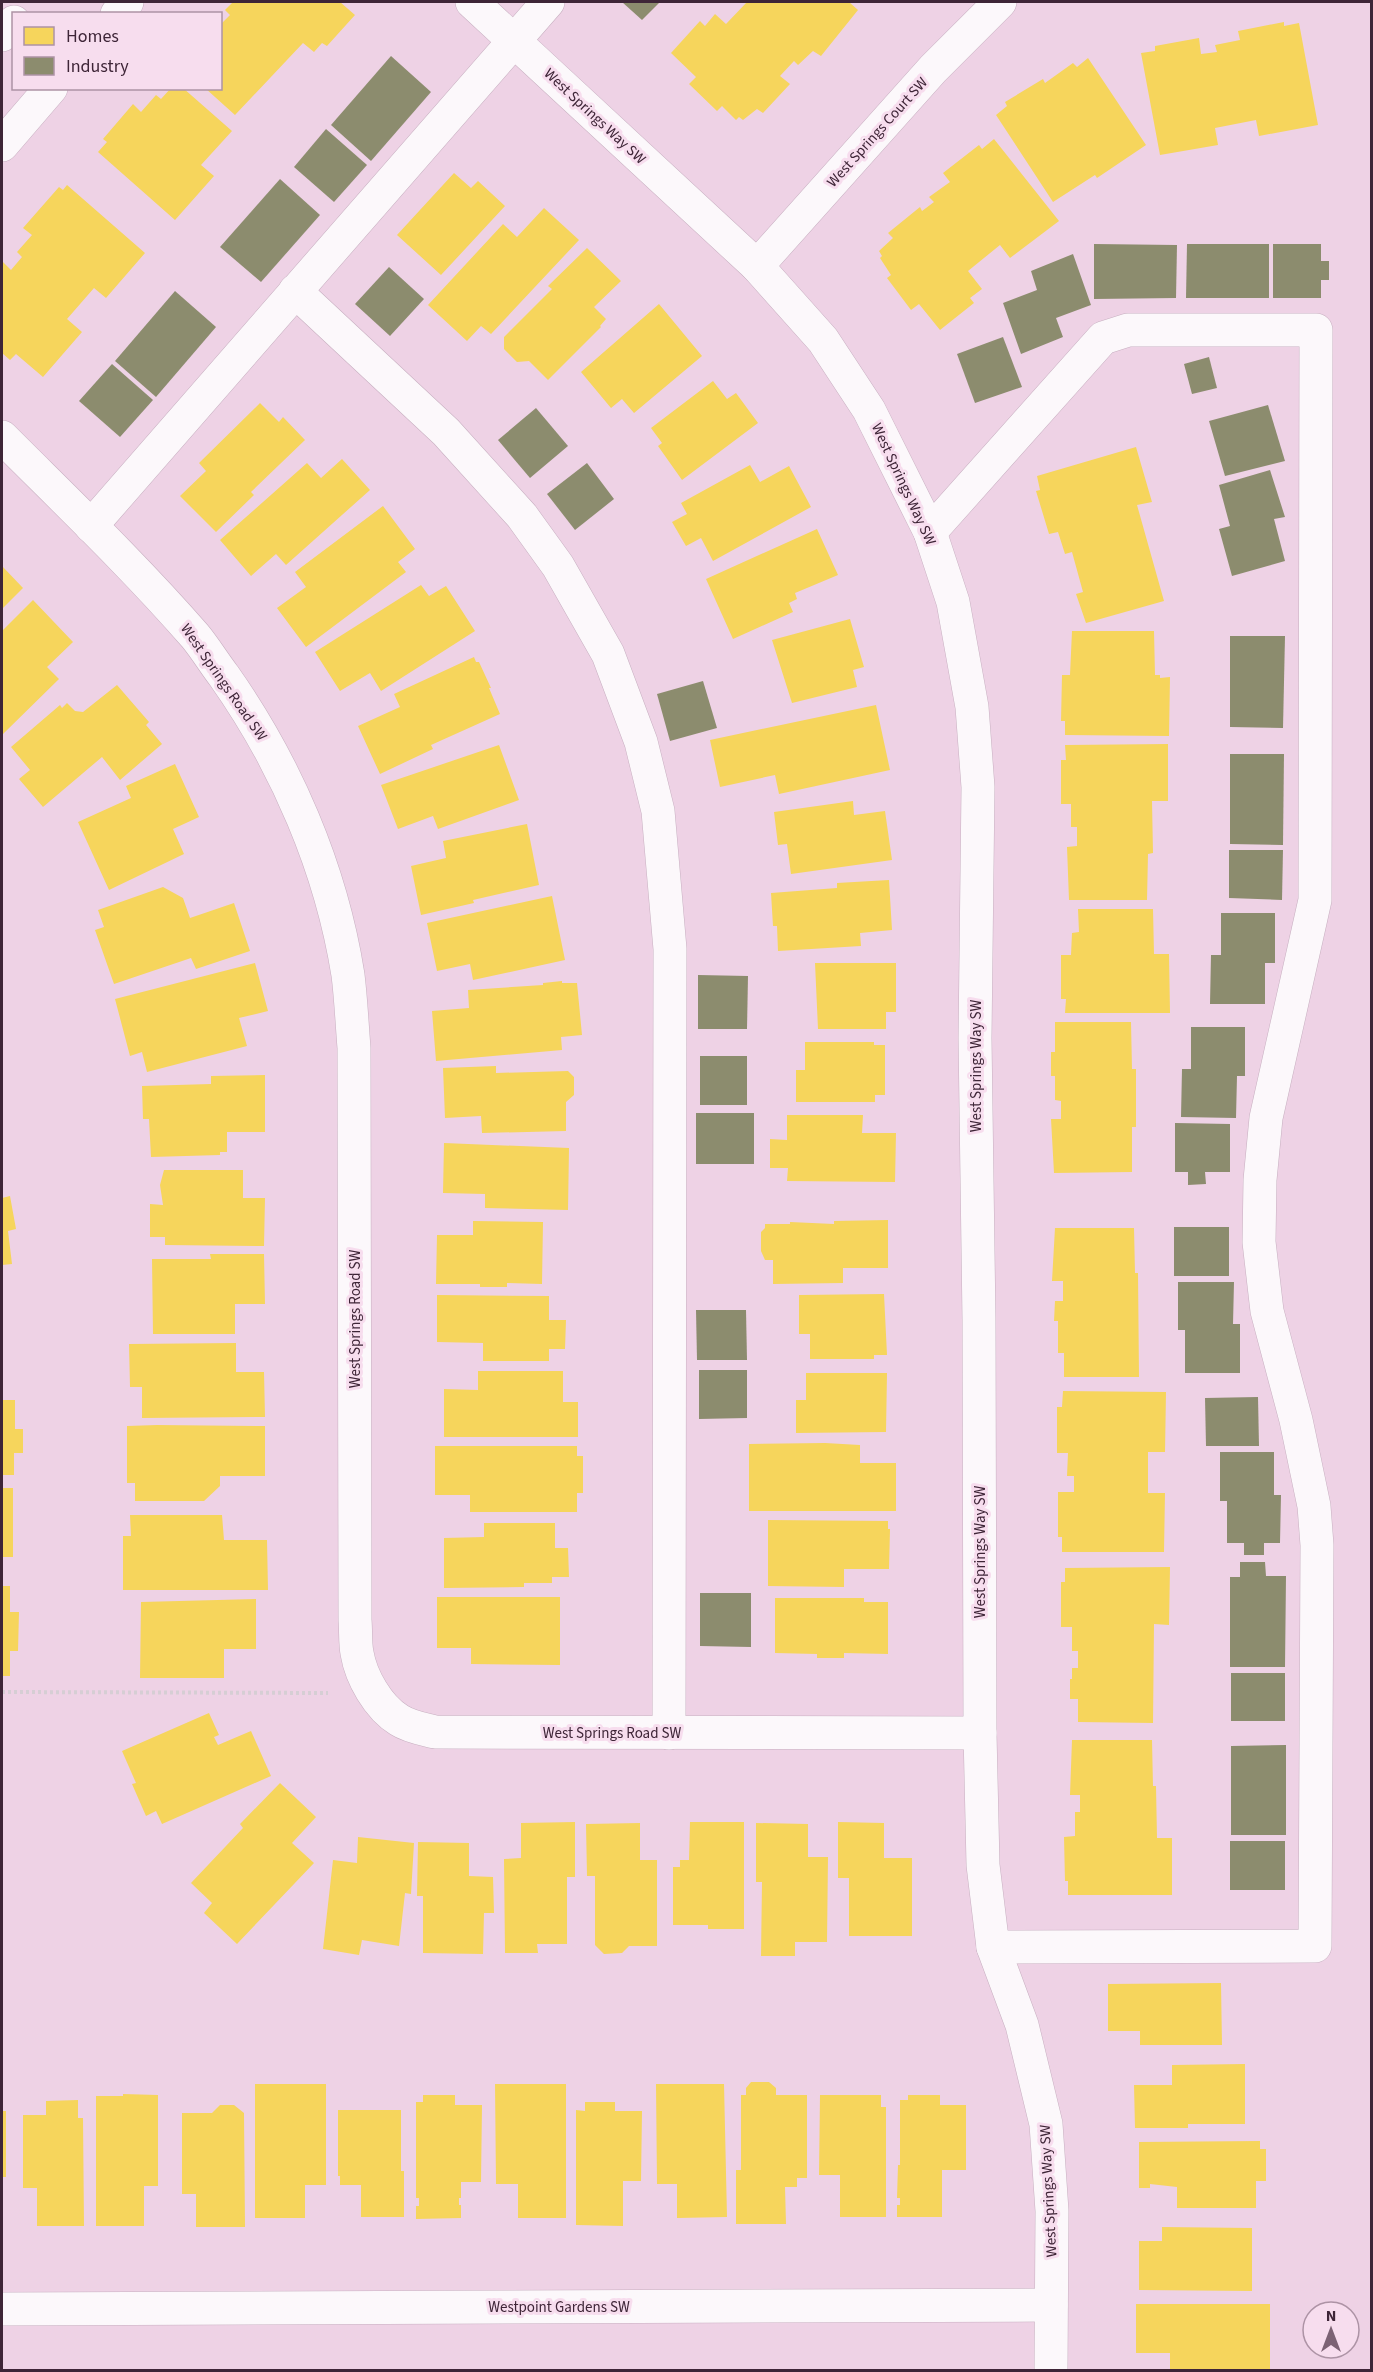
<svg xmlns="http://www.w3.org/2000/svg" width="1373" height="2372" font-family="'Source Sans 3',sans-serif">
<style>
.homes{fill:#f6d55c}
.industry{fill:#8c8c6e}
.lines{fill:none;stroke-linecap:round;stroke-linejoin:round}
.minor-casing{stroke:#c7afc0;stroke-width:34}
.path{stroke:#d6ced4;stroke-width:4;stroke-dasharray:3 3;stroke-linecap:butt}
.minor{stroke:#fcf8fb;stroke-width:33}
.labels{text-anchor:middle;stroke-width:6;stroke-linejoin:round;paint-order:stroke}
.street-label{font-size:15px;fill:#3e2537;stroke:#f7ddee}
</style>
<rect width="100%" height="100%" fill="#eed2e5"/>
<!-- homes -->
<g class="homes">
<path d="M233 2H340L355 15 327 46 322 43 314 52 303 43 235 115 205 88H220V25L230 15 225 10Z"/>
<path d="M747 2H849L858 10 821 56 813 51 798 65 794 61 780 76 790 84 763 113 757 109 743 120 739 117 736 120 722 106 717 111 689 84 696 77 671 53 700 21 705 26 715 14 726 24Z"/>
<path d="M1284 22V26L1299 23 1318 125 1259 136 1256 120 1215 128 1218 145 1160 155 1141 53 1155 51V46L1199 38 1201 54 1217 52 1215 45 1240 40 1238 31Z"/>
<path d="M1088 58 1146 145 1097 178 1095 175 1053 202 996 115 1007 106 1005 102 1043 79 1045 83 1073 63 1077 67Z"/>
<path d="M171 88H183L232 131 201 165 214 176 175 220 98 152 107 142 103 139 133 104 141 112 156 95 161 99Z"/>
<path d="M994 139 1059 221 1010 258 1000 245 968 271 982 289 970 298 974 303 940 330 919 304 911 310 887 278 891 275 880 258 882 256 879 251 893 238 888 233 920 207 922 211 934 202 929 197 950 182 943 173 979 145 982 149Z"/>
<path d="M454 173 471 188 478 181 505 206 441 275 397 235Z"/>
<path d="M67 185 145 253 106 298 94 288 67 319 82 332 43 377 16 354 10 360 2 353V261L11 270 22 257 17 252 32 235 23 228 59 187 63 190Z"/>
<path d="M544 208 579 240 491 334 481 326 467 341 428 305 503 224 517 237Z"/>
<path d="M587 248 621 281 594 307 606 319 600 326 601 327 548 380 529 361 517 362 504 349V337L552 289 548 286Z"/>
<path d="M659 304 702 356 634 413 622 399 611 408 581 372Z"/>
<path d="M713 381 727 399 736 393 758 423 682 480 658 446 662 443 651 428Z"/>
<path d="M260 403 279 422 283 417 305 440 251 492 254 495 216 532 180 496 206 471 199 463Z"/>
<path d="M1136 447 1152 502 1137 505 1164 601 1086 623 1076 594 1083 592 1072 552 1065 554 1058 532 1049 534 1036 491 1040 490 1037 476Z"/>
<path d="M342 459 370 490 286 565 276 554 251 576 220 540 307 463 321 478Z"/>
<path d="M750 465 760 482 789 466 811 507 713 561 701 538 686 546 672 522 687 514 681 503Z"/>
<path d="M383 506 415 549 398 562 406 572 306 647 277 608 306 587 295 572Z"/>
<path d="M817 529 838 575 795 593 797 599 789 603 793 612 733 639 706 579Z"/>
<path d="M2 566 23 588 2 609Z"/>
<path d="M421 585 429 596 446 586 475 631 381 691 370 673 340 691 315 652Z"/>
<path d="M33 600 73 642 47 667 59 679 3 734 2 631Z"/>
<path d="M850 619 864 667 853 670 857 687 792 703 772 640Z"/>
<path d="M1072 631H1154L1155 675H1160V678L1170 677 1169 736 1065 735V721H1061L1062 675H1070Z"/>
<path d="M474 657 476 662H479L491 688H489L500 714 431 745 433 749 380 774 358 726 400 707 394 694Z"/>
<path d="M117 685 149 722 146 725 162 744 120 780 102 757 43 807 19 779 30 770 11 747 60 705 62 708 67 703 75 711 83 712Z"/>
<path d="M876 705 890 770 779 794 775 775 720 787 710 740Z"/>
<path d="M1168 744V801H1152L1153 853 1148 854 1147 900H1069L1067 847 1077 846V827H1071V804H1061V760H1066L1065 745Z"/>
<path d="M499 745 519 800 438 829 433 816 398 829 381 785Z"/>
<path d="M175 764 199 817 173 829 184 854 109 890 78 822 131 798 126 786Z"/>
<path d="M853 801 854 815 885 811 892 860 791 874 787 844 778 845 774 812Z"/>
<path d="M527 824 539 885 473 900 474 903 421 915 411 866 446 858 443 841Z"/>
<path d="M889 880 892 930 860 933 861 946 778 951 777 926H773L771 893 837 888V883Z"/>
<path d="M163 887 183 898 190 918 234 903 250 951 196 969 191 958 114 984 95 930 104 927 98 910Z"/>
<path d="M552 896 565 960 473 980 470 964 437 971 427 923Z"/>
<path d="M1078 909H1153L1154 954H1169L1170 1013H1065L1066 999H1061V955H1071L1072 933 1079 932Z"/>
<path d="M255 963 268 1011 239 1018 247 1046 147 1072 142 1052 130 1056 115 999Z"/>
<path d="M815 963H896V1012H886V1029H818Z"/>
<path d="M562 981V983H577L582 1035 561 1037 562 1050 436 1061 432 1011 469 1008 468 990 543 985V983Z"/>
<path d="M1055 1022H1131L1132 1069H1136V1127H1132V1172L1054 1173 1051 1119H1061V1101L1055 1100V1076H1051V1052H1055Z"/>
<path d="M805 1042H874V1045H885V1095H875V1102H796V1070H805Z"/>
<path d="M496 1066V1073L568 1071 574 1077V1095L566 1102V1131L482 1133 481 1116 445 1118 443 1068Z"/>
<path d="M265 1075V1132H227V1152H220V1155L151 1157 149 1119H143L142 1086 211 1084V1076Z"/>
<path d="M787 1115H863L862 1133H896L895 1182 787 1181 788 1168H770V1139L787 1140Z"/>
<path d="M444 1143 569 1148 568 1210 485 1208V1194L443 1193Z"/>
<path d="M164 1170H243V1198H265L264 1246 165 1245V1237H150V1204L163 1205 160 1185Z"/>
<path d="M10 1196 16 1229 8 1231 12 1264 2 1265V1198Z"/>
<path d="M888 1220V1268H843V1283L773 1284V1260H765L761 1251V1232L765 1228V1224H790V1222L834 1224V1221Z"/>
<path d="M473 1221 543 1222 542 1284 507 1283V1287H480V1284H436L437 1235H473Z"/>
<path d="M1055 1228H1134L1135 1273H1138L1139 1377H1064V1353H1058V1321H1054L1055 1301H1063V1281H1052Z"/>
<path d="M210 1254H264L265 1304H235V1334H153L152 1259H211Z"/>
<path d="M884 1294 887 1355H874V1359H810V1334H799V1295Z"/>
<path d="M437 1295 549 1296V1320H566L565 1349H549V1361H483V1343L437 1342Z"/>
<path d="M236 1343V1372H264L265 1417 142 1418V1387H130L129 1344Z"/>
<path d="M478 1371H563V1402H578V1437H444V1389L478 1390Z"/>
<path d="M806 1373H887L886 1432 796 1433V1400H806Z"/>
<path d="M1063 1391 1166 1392 1165 1452H1148V1493H1165L1164 1552H1062V1537H1058V1492H1074V1476H1067L1068 1453H1057V1407H1062Z"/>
<path d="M2 1400H15V1429H23V1453H14V1475H2Z"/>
<path d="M157 1425 265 1426V1476H220V1486L204 1501H135V1483H127V1426Z"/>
<path d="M825 1443 860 1445V1463H896V1511H749V1444Z"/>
<path d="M435 1446H577V1456H583V1493H577V1512H470V1495H435Z"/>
<rect x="2" y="1488" width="11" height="69"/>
<path d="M130 1515H222L224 1540H267L268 1590H123V1536H131Z"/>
<path d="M768 1520 888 1521V1529H890L889 1569H844V1587L768 1586Z"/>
<path d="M484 1523H555V1548H568L569 1577H552V1583H524V1587L444 1588V1538L484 1537Z"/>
<path d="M1170 1567 1169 1625 1154 1624 1153 1723 1078 1722V1699H1070V1679H1072V1668H1078V1651H1072V1627H1061V1582H1065V1568Z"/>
<path d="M2 1586H10V1612H19L18 1651H10V1676H2Z"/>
<path d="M437 1597H560V1665L471 1664V1648H437Z"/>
<path d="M775 1598H864V1602H888V1654L844 1653V1658H817V1654L775 1653Z"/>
<path d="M256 1599V1649H224V1678H140L141 1602Z"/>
<path d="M209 1713 219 1735 214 1737 218 1745 251 1731 271 1776 162 1824 156 1811 146 1816 132 1784 136 1783 122 1751Z"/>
<path d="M1072 1740H1152L1153 1786H1156L1157 1838H1172V1895H1068V1881H1065L1064 1837 1075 1836V1812H1080V1795H1070Z"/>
<path d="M280 1783 316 1817 292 1843 314 1863 237 1944 204 1913 212 1903 191 1883 243 1828 240 1824Z"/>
<path d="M575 1822V1877H567V1944H537L538 1953H505L504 1859 521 1858V1823Z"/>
<path d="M690 1822H744V1929H708V1925H673V1867H680V1860H689Z"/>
<path d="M838 1822 884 1823V1858H912V1936H849V1878H838Z"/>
<path d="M640 1823V1860H657V1946H629L622 1953 604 1954 595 1945V1876H587L586 1824Z"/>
<path d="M756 1823 808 1824V1857H828L827 1942H795V1956H761L762 1882H756Z"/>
<path d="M358 1837 414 1843 411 1894 405 1893 399 1946 362 1940 359 1955 323 1949 333 1860 357 1863Z"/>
<path d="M418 1842 469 1843V1876L493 1877 494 1913H484L483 1954 423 1953V1896H417Z"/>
<path d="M1221 1983 1222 2045H1140V2031H1108V1984Z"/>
<path d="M1245 2064V2124H1188V2128H1135L1134 2085H1172V2065Z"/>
<path d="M751 2082H769L776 2088V2095H807V2178H797V2187H785L786 2224H736V2170H741V2095H746V2088Z"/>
<path d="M255 2084H326V2185H305V2218H255Z"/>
<path d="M495 2084H566V2218H518V2184H496Z"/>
<path d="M656 2084H724L727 2217 677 2218V2184H657Z"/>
<path d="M123 2094 158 2095V2186H144V2226H96V2096H123Z"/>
<path d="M423 2095H455V2105H482L481 2182H461V2198H459V2205H461V2218L416 2219V2206H419V2198H416V2102H423Z"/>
<path d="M820 2095H881V2107H886V2217H840V2175H819Z"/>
<path d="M908 2095H940V2105H966V2170H942V2217H897V2205H900V2198H897L898 2165H900V2100H908Z"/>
<path d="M78 2100V2118H83L84 2226H37V2188H23V2115H46V2101Z"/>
<path d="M585 2102H615V2111H642L641 2181H623V2226L576 2225V2110L585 2111Z"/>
<path d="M220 2105H234L244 2113 245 2227H196V2194H182V2113H212Z"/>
<path d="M338 2110H401V2171H404V2217H361V2185H340V2176H338Z"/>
<rect x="2" y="2111" width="4" height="66"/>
<path d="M1260 2141V2149H1266V2181H1256V2208H1177V2187L1150 2184V2188H1139V2142Z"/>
<path d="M1162 2227 1252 2228V2291L1139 2290V2241H1162Z"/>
<path d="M1136 2304H1270V2370H1170V2353H1136Z"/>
</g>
<!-- industry -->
<g class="industry">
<path d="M622 2H660L642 20Z"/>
<path d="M391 56 431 92 371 161 331 125Z"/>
<path d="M326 129 367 165 334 202 294 167Z"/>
<path d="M280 179 320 215 261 282 220 247Z"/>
<path d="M1094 244 1177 245 1176 298 1094 299Z"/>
<path d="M1187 244H1269V298H1186Z"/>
<path d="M1273 244H1321V261H1329V280H1321V298H1273Z"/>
<path d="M1073 254 1091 305 1056 318 1063 337 1021 354 1003 303 1037 290 1031 271Z"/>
<path d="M389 267 424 299 390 336 355 304Z"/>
<path d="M175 291 216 327 156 397 115 361Z"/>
<path d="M1003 337 1022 387 975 403 957 354Z"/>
<path d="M1209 357 1217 388 1192 394 1184 364Z"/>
<path d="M112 364 153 400 120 437 79 401Z"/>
<path d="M1268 405 1285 461 1225 476 1209 421Z"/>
<path d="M536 408 568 446 530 478 498 440Z"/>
<path d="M587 463 614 499 575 530 547 494Z"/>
<path d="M1270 470 1285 517 1274 519 1285 561 1232 576 1219 529 1230 526 1219 485Z"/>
<path d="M1230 636H1285L1283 728 1230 727Z"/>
<path d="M703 681 717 728 670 741 657 694Z"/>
<path d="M1230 754H1284L1283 845 1230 844Z"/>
<path d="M1229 850H1283L1282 900 1229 898Z"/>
<path d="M1221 913H1275V963H1265V1004H1210L1211 955H1221Z"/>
<path d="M698 975 748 976 747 1029H698Z"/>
<path d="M1191 1027H1245V1076H1237L1236 1118 1181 1117 1182 1069H1191Z"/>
<rect x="700" y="1056" width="47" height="49"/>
<rect x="696" y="1113" width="58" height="51"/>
<path d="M1175 1123 1230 1124V1172H1205L1206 1184 1188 1185V1172H1175Z"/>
<rect x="1174" y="1227" width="55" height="49"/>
<path d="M1178 1282H1234L1233 1324H1240V1373H1185V1330H1178Z"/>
<path d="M696 1310H746L747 1360H697Z"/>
<path d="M699 1370H747V1418L699 1419Z"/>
<path d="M1258 1397 1259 1446H1206L1205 1398Z"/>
<path d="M1220 1452H1274V1495H1281L1280 1543H1264V1555H1244V1543H1227V1501H1220Z"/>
<path d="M1240 1562H1265L1266 1576H1286L1285 1667H1230V1577H1240Z"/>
<path d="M700 1593H751V1647L700 1646Z"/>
<rect x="1231" y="1673" width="54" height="48"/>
<path d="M1286 1745V1835H1231V1746Z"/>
<rect x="1230" y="1841" width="55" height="49"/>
</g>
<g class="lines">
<defs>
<g id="minor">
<path d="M472 2 757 266 823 340 869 410 930 532 953 602 972 707 978 787 975 1038 979 1320 980 1733 983 1865 993 1947 1022 2025 1046 2124 1052 2211 1051 2370"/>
<path d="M117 14 127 2"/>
<path d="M2 35 14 22"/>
<path d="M2 145 51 88"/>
<path d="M757 266 933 69 1000 2"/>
<path d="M295 291 446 432 522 516 558 566 608 654 641 742 658 811 670 949 669 1733"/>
<path d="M2 437C67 502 134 566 195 636 205 648 214 663 224 676 286 764 331 868 348 975 351 999 352 1024 354 1048L355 1620C356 1631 355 1643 357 1653 361 1677 378 1707 399 1720 410 1727 423 1729 435 1732L980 1733"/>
<path d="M91 526 548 2"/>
<path d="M930 532 1103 338 1128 330H1316L1315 900 1266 1118 1260 1180 1259 1242 1267 1311 1296 1420 1314 1506 1317 1545 1315 1946 993 1947"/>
<path d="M2 2309 1051 2305"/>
</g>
</defs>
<!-- minor casing -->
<use href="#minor" class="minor-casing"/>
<!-- path -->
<path class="path" d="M2 1692 328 1693"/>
<!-- minor -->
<use href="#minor" class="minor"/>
</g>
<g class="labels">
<!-- street labels -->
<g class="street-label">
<text transform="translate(595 116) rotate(43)" y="5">West Springs Way SW</text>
<text transform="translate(877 132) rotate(-48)" y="5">West Springs Court SW</text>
<text transform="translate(904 484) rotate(65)" y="5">West Springs Way SW</text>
<text transform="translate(224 682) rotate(55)" y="5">West Springs Road SW</text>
<text transform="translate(976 1066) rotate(-90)" y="5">West Springs Way SW</text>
<text transform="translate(355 1319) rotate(-90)" y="5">West Springs Road SW</text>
<text transform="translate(980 1552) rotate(-90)" y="5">West Springs Way SW</text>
<text x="612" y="1738">West Springs Road SW</text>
<text transform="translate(1048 2191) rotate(-93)" y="5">West Springs Way SW</text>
<text x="559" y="2312">Westpoint Gardens SW</text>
</g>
</g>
<!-- border -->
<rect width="1373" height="2372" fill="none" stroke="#3e2537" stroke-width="6"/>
<!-- legend -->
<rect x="12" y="12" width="210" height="78" fill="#f7ddee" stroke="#ad93a5" stroke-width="1.5"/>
<rect x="24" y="27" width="30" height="18" fill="#f6d55c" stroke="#ad93a5" stroke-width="1.5"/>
<text x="66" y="42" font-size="18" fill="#3e2537">Homes</text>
<rect x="24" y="57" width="30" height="18" fill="#8c8c6e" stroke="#ad93a5" stroke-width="1.5"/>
<text x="66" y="72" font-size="18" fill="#3e2537">Industry</text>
<!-- north arrow -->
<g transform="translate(1331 2330)"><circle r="28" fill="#f7ddee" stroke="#ad93a5" stroke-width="1.5"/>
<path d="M0-4.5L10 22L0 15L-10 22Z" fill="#7c6274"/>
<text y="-9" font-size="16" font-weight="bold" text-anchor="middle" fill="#3e2537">N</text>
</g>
</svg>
